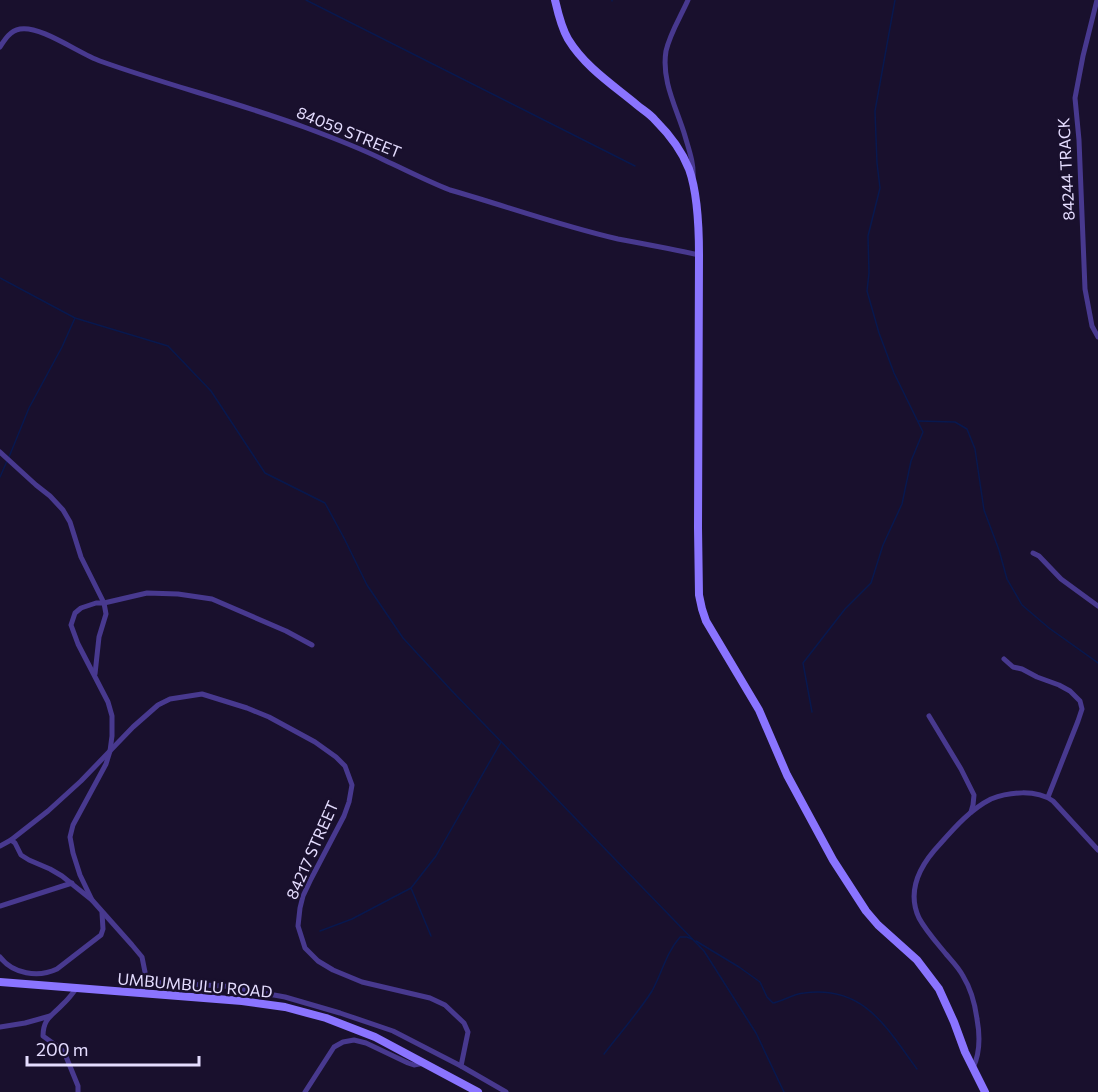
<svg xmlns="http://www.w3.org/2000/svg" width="1098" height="1092" font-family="Commissioner,sans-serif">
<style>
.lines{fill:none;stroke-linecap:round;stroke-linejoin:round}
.stream{stroke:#08184e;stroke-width:1.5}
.street{stroke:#48398f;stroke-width:5}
.secondary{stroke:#8a74ff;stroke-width:8}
.labels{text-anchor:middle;stroke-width:5;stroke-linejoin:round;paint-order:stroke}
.street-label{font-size:16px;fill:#e5ddff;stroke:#19102d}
</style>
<rect width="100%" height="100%" fill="#19102d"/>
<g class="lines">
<!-- stream -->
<g class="stream">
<path d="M306 0 635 166"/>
<path d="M612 1V0"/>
<path d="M0 278 75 318 168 346 211 391 265 473 325 503 344 538 367 585 403 638 452 691 704 951 756 1033 784 1092"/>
<path d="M918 421 955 422 967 429 975 449 984 510 999 550 1007 579 1022 605 1049 628 1098 663"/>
<path d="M9 457 29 408 62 347 75 318"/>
<path d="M0 477 7 461"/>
<path d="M812 712 803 663 845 609 871 583 883 545 902 504 911 461 923 432 894 373 879 333 867 291 869 273 868 236 880 188 877 163 875 111 895 0"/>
<path d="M411 888 431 936"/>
<path d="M320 931 352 919 411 888 436 856 501 742"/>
<path d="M696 941 739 967 760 982 767 997 773 1003C784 1001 792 994 804 993 864 985 886 1027 917 1069"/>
<path d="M604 1054C620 1033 638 1013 652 991 662 973 666 953 680 937H687L692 939"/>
</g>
<!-- street -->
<g class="street">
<path d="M688 0C681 16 670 33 666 51 661 81 677 109 685 136 689 150 694 163 693 177"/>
<path d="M1097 0 1083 56 1075 98 1079 140 1085 289 1092 326 1098 337"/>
<path d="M0 47C5 39 10 31 20 29 40 25 80 54 100 61 167 85 236 102 304 127 331 137 358 147 384 160 406 170 427 181 450 190 506 206 561 226 618 239 645 244 672 249 699 255"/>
<path d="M0 452 36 485 50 496 63 510 70 522 81 557 104 603 106 614 99 637 95 674"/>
<path d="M1033 553 1039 556 1061 579 1098 606"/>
<path d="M1004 659 1013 667 1022 669 1037 677 1059 685 1070 691 1080 701 1082 709 1078 721 1048 797"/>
<path d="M929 716 961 769 974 795 973 805 971 812"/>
<path d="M11 840 48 811 81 781 133 727 158 705 170 699 202 694 247 708 269 717 315 742 336 757 345 766 352 785 349 802 344 816 311 879 303 896 300 908 298 926 305 948 318 961 333 970 362 982 430 998 445 1005 464 1023 468 1032 461 1066"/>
<path d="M0 846 11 840 15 843 21 855 29 860 50 869 62 876 92 900 132 945 142 957 145 972 142 993"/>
<path d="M92 900 80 875 73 853 70 837 73 825 106 764 110 751 112 736V716L108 702 78 644 71 625 75 613 81 608 96 603H104L147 593 178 594 212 599 286 631 312 645"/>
<path d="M0 906 72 883"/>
<path d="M0 957C13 974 38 978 57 969L101 935 103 929 102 913"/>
<path d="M144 982 224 986 285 997 340 1013 393 1031 461 1066 506 1092"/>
<path d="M76 989C72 994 68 1000 63 1004 52 1016 43 1018 43 1036L61 1049 65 1054 78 1086V1092"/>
<path d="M0 1027 25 1023 50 1016"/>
<path d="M973 1068C980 1053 980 1035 977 1019 975 1004 971 989 963 976 959 968 952 961 946 954 937 943 926 931 919 918 906 890 921 864 940 844 955 827 971 809 991 799 1009 792 1036 789 1053 801L1098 850"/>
<path d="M305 1092 334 1047 343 1042 354 1040 366 1043 408 1063 414 1065 424 1063"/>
</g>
<!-- secondary -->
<g class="secondary">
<path d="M555 0C558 13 561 27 568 39 585 67 613 85 637 105 643 110 650 114 655 120 668 133 682 151 689 169 698 194 699 229 699 255L698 528 699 595 702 609 706 621 759 710 787 775 833 860 866 911 878 925 917 960 939 989 954 1022 965 1052 985 1092"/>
<path d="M0 982 242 1001 285 1007 326 1018 375 1037 478 1092"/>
</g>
</g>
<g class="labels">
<!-- street labels -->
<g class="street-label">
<text transform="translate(349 132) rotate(22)" y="6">84059 STREET</text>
<text transform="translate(1066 169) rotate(-93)" y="6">84244 TRACK</text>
<text transform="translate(312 850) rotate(-66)" y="6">84217 STREET</text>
<text transform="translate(195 985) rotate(5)" y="6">UMBUMBULU ROAD</text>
</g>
</g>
<!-- scale -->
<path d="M27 1056v9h172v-9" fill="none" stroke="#e5ddff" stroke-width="3"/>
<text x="36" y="1056" font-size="18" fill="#e5ddff" stroke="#19102d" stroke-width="4.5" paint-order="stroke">200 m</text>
</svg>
